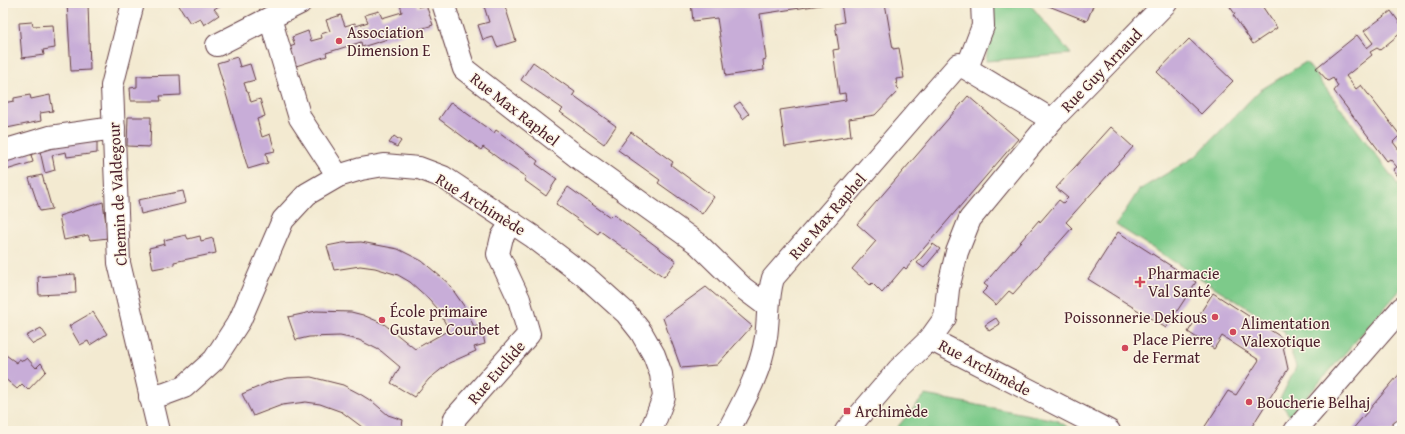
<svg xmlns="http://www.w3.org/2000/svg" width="1405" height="434" font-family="'Gentium Book Plus',serif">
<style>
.green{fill:#7dca8a;stroke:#64745a}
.building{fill:#c8add8}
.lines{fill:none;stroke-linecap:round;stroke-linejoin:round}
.minor-casing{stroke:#633d44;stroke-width:24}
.minor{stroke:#fff;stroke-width:22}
.poi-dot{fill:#d1495b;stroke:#fcf5e5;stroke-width:1.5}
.labels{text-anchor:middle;stroke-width:3;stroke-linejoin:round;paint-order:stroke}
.poi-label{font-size:16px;fill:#4a1f2b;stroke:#fcf5e5;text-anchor:start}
.street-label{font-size:16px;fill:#4a1f2b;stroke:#fcf5e5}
</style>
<rect width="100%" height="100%" fill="#fcf5e5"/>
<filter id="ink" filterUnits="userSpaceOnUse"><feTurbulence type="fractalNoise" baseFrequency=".025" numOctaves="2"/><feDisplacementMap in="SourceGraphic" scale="8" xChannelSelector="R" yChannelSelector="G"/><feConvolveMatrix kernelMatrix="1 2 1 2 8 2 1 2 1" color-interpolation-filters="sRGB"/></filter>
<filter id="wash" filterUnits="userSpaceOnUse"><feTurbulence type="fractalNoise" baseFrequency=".012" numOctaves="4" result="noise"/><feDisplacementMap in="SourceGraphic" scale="16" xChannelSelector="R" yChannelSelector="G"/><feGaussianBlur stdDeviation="0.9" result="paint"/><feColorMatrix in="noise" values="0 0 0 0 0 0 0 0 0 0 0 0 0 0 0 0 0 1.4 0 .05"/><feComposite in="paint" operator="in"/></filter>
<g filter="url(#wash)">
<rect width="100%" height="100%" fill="#f3ead1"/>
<!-- green -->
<g class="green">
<path d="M994 3H1029L1071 54 986 61Z"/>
<path d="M1306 62 1402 190V288L1290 416 1279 401 1296 367 1284 331 1116 225 1139 190 1196 156 1259 91Z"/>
<path d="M925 395 1056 420 1075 431H894Z"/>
</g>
<g id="blocks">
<!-- building -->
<g class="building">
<path d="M67 3H88L90 70 71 71Z"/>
<path d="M180 3H224L214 9 219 15 204 25 200 18 190 23 178 4Z"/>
<path d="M405 3H416L418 7 426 5 433 25 362 47 361 42 326 53 327 56 293 67 287 48 295 45 292 37 308 31 311 41 322 38 321 34 330 31 326 20 341 15 345 26 355 23 356 26 368 22 365 15 379 11 382 18 402 12 400 4Z"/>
<path d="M483 3H504L516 41 497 47 493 37 483 40 478 25 489 22Z"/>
<path d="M691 3H827V4L760 14 766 59 763 60 764 70 726 76 717 18 693 21Z"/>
<path d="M841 3H885L893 49 899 48 904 78 896 79 898 91 875 115 849 119 851 136 785 147 780 110 846 100 845 93 839 94 833 50 839 49 835 24 844 22Z"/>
<path d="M1041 3H1094L1087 21Z"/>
<path d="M1225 3H1260L1277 28 1253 44 1233 15 1235 14 1228 4 1226 5Z"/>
<path d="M1391 11 1402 26V32L1380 50 1377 48 1370 52 1372 55 1346 76 1356 89 1361 85 1400 135 1393 142 1402 154V181L1393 170 1397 167 1390 159 1387 161 1334 91 1338 86 1333 78 1328 81 1316 68 1357 35 1367 48 1373 43 1364 31Z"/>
<path d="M32 22 33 26 53 25 55 48 43 50 44 55 22 58 19 23Z"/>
<path d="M1189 39 1233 81 1201 114 1157 72Z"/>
<path d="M237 57 240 67 250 64 255 80 244 83 247 92H248L251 102 260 99 265 116 257 119 262 137 270 134 275 151 266 153 268 163 248 169 217 63Z"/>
<path d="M533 62 575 92 573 95 616 126 604 144 560 112 563 109 521 80Z"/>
<path d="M180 75 181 95 160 96 161 101H131L130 88 137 87V76Z"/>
<path d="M30 95 31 99 50 95 53 111 40 113 41 121 7 128 3 103 14 101V98Z"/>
<path d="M968 96 1018 139 906 269 904 267 882 293 872 283 870 285 852 269 876 241 857 224Z"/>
<path d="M451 102 494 133 496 130 517 145 538 161 536 164 557 179 546 196 524 180 526 177 505 163 483 147 481 150 439 119Z"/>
<path d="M740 102 749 114 743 119 734 106Z"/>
<path d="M128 117H151L150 147 127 146Z"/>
<path d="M1111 127 1133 147 1066 222 1072 228 1013 294 1009 291 996 305 982 293 988 287 984 284 1039 220 1040 222 1059 200 1063 203 1068 198 1056 188Z"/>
<path d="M631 132 673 162 671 165 714 197 702 214 658 183 660 180 618 150Z"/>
<path d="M97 136V153L67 157 66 152 52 155 55 170 45 173 39 147Z"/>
<path d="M394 136 401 141 397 147 389 143Z"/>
<path d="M30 151 33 162 3 171V157Z"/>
<path d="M42 175 52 209 40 211 29 178Z"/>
<path d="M568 187 610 217 613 214 676 261 664 277 600 231 598 234 556 204Z"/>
<path d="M183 191 186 203 141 214 138 200Z"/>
<path d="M103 202 108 238 90 240 88 235 64 240 59 216Z"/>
<path d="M1118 232 1196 282 1166 328 1088 279Z"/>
<path d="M186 235 188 239 200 236 201 241 213 238 216 253 174 262V265L153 269 149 248 165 244 164 240Z"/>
<path d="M361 242 398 249 422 261 448 283 466 309 474 327 481 325 485 344 474 347 476 351 449 363 429 379 414 397 391 383 400 367 381 351 359 340 340 336 309 337 296 340 288 317 316 311 351 312 363 315 384 324 415 349 449 330 437 308 429 299 410 282 398 275 375 268 360 266 334 270 327 246 342 243Z"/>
<path d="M933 244 940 249 924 268 917 263Z"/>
<path d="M75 274 76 293 39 295 38 277Z"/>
<path d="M706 287 752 326 717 365 681 368 663 318Z"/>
<path d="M1213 293 1281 337 1288 369 1249 431H1202L1228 391 1236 395 1259 360 1222 336 1214 349 1188 332Z"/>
<path d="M93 312 107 334 90 345 88 341 80 345 69 326Z"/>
<path d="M996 318 1000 324 989 331 985 325Z"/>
<path d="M41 328 47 337 33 344 26 336Z"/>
<path d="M3 353 17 363 19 359 23 361 27 358 36 368 41 363 46 371 28 390 22 384 17 389 3 377Z"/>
<path d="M1402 371V420L1393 431H1351Z"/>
<path d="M311 377 343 385 360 394 373 402 388 415 403 420 401 431H362V427L342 412 320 404 306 402 282 405 253 416 242 394 270 382 288 378Z"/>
</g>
</g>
</g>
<g filter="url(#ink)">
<use href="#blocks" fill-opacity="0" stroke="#633d44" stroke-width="1"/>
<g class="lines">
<defs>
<g id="minor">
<path d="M133 3 112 86 119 263 159 431"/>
<path d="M300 3 270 18 300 118 338 176"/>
<path d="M443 3 464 69 580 159 697 243 743 288 767 306"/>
<path d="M217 45 270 18"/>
<path d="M967 68 983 26 982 3"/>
<path d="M3 151 50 137 114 128"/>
<path d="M930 339 1109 431"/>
<path d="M150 397 165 394 184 387 214 360 240 320 283 220 307 194 338 176 361 169 384 165 419 168 443 177 532 236 586 277 626 313 641 332 654 355 661 374 664 397 651 431"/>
<path d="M452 431 455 418 529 334 519 299 498 254 502 237 512 222"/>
<path d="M728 431C744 401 761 371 766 337 769 316 767 298 773 278L959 64 1052 120"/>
<path d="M846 431 899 369 930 339 945 318 948 289 957 252 970 219 1052 120 1166 3"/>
<path d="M1295 431 1402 308"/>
<path d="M1401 431 1402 430"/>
</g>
</defs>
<!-- minor casing -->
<use href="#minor" class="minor-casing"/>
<!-- minor -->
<use href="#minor" class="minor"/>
</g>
</g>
<!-- markers -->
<g class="poi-dot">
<circle cx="339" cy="41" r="4"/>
<path d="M1138 276h4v4h4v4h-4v4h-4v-4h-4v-4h4z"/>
<circle cx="1215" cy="317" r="4"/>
<circle cx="382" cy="320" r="4"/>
<circle cx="1233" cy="332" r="4"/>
<circle cx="1125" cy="348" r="4"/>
<circle cx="1249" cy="402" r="4"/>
<rect x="843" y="407" width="8" height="8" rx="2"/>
</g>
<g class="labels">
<!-- poi labels -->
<g class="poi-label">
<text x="347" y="38">Association<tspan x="347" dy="18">Dimension E</tspan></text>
<text x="1148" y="279">Pharmacie<tspan x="1148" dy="18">Val Santé</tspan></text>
<text x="390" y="317">École primaire<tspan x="390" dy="18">Gustave Courbet</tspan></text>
<text x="1207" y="323" text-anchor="end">Poissonnerie Dekious</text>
<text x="1241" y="329">Alimentation<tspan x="1241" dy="18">Valexotique</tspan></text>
<text x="1133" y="345">Place Pierre<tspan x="1133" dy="18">de Fermat</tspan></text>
<text x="1257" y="408">Boucherie Belhaj</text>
<text x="855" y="417">Archimède</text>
</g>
<!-- street labels -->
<g class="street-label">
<text transform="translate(1101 70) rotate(-46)" y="6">Rue Guy Arnaud</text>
<text transform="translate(515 109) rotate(38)" y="6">Rue Max Raphel</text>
<text transform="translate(117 194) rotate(-93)" y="6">Chemin de Valdegour</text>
<text transform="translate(481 204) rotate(32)" y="6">Rue Archimède</text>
<text transform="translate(827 216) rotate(-49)" y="6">Rue Max Raphel</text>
<text transform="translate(985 367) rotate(28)" y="6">Rue Archimède</text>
<text transform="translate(496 372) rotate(-49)" y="6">Rue Euclide</text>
</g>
</g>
<!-- margin -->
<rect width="1405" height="434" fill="none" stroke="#fcf5e5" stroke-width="16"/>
</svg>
